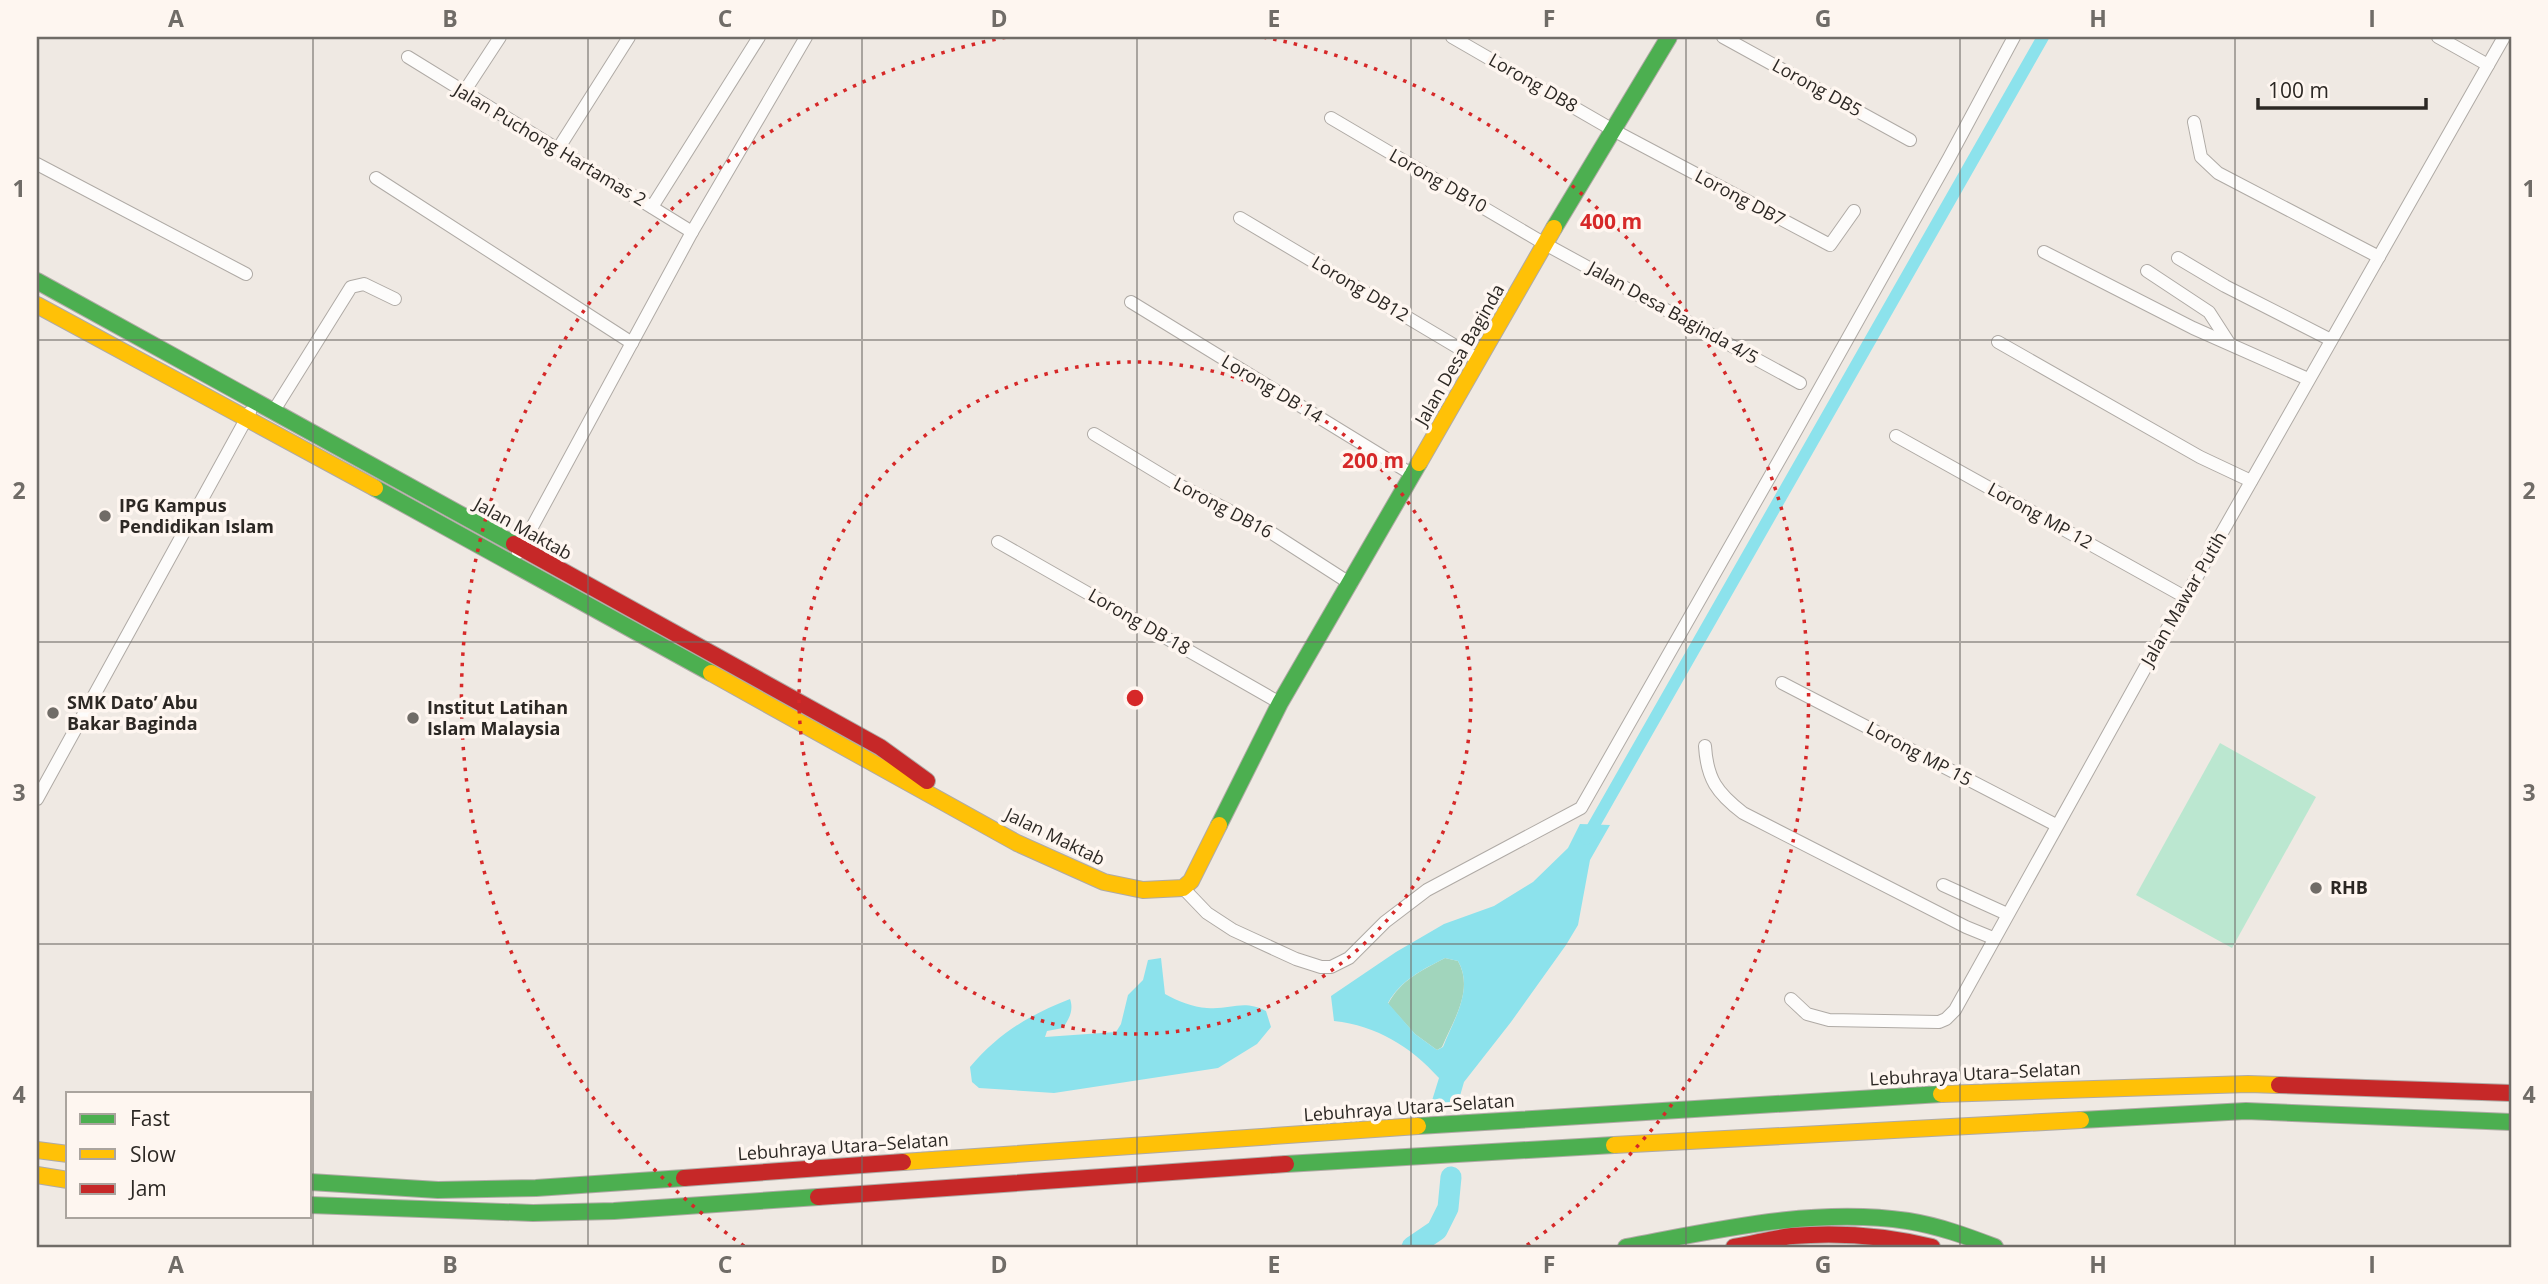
<svg xmlns="http://www.w3.org/2000/svg" width="2548" height="1284" font-family="'Open Sans',sans-serif">
<style>
.green{fill:#bbe7d0}
.forest{fill:#a1d5bc}
.water{fill:#8ce2ec;fill-rule:evenodd}
.lines{fill:none;stroke-linecap:round;stroke-linejoin:round}
.canal{stroke:#8ce2ec;stroke-width:12}
.river{stroke:#8ce2ec;stroke-width:21}
.street-casing{stroke:#afaaa5;stroke-width:14}
.fast-casing{stroke:#afaaa5;stroke-width:18}
.slow-casing{stroke:#afaaa5;stroke-width:18}
.jam-casing{stroke:#afaaa5;stroke-width:18}
.street{stroke:#fdfcfb;stroke-width:12}
.fast{stroke:#4caf50;stroke-width:16}
.slow{stroke:#ffc107;stroke-width:16}
.jam{stroke:#c62828;stroke-width:16}
.grid{fill:none;stroke:#706c67;stroke-width:2;stroke-opacity:0.55}
.ring{fill:none;stroke:#d62828;stroke-width:3.5;stroke-dasharray:3.5 7}
.poi-dot{fill:#706c67;stroke:#fef6f0;stroke-width:2.5}
.labels{text-anchor:middle;stroke-width:7;stroke-linejoin:round;paint-order:stroke}
.street-label{font-size:18px;fill:#2c2824;stroke:#fef6f0}
.poi-label{font-size:18px;font-weight:bold;fill:#2c2824;stroke:#fef6f0;text-anchor:start}
.centre{fill:#d62828;stroke:#fef6f0;stroke-width:3.5}
.ring-label{font-size:21px;text-anchor:middle;font-weight:bold;fill:#d62828;stroke:#fef6f0;stroke-width:7;stroke-linejoin:round;paint-order:stroke}
.neatline{fill:none;stroke:#706c67;stroke-width:2.5}
.grid-label{font-size:23px;text-anchor:middle;font-weight:bold;fill:#706c67}
</style>
<rect width="100%" height="100%" fill="#efe9e3"/>
<!-- green -->
<path class="green" d="M2220 743 2316 797 2232 948 2136 895Z"/>
<!-- forest -->
<path class="forest" d="M1445 958 1458 961C1474 990 1454 1019 1442 1047L1437 1050 1415 1034 1388 1004C1401 980 1422 970 1445 958Z"/>
<!-- water -->
<g class="water">
<path d="M1580 824 1610 825 1590 860 1578 925 1566 945 1511 1022 1464 1082 1457 1106 1430 1107 1439 1078C1410 1046 1377 1026 1334 1021L1331 996 1396 952 1444 924 1494 906 1533 882 1568 848ZM1445 958 1458 961C1474 989 1454 1019 1443 1047L1437 1050 1415 1034 1388 1003C1401 980 1422 970 1445 958Z"/>
<path d="M1161 958 1165 994C1177 1001 1193 1007 1207 1008 1231 1010 1243 999 1266 1011L1271 1027 1257 1044 1218 1068 1054 1093 979 1088 972 1082 970 1067C999 1033 1029 1015 1070 999 1074 1010 1069 1019 1063 1028L1047 1031 1045 1037 1116 1032 1121 1024 1128 995 1143 980 1148 960Z"/>
</g>
<g class="lines">
<!-- canal -->
<path class="canal" d="M1586 839 2043 37"/>
<!-- river -->
<path class="river" d="M1412 1247 1437 1230 1448 1208 1451 1177"/>
<defs>
<g id="street">
<path d="M1452 37 1613 130 1830 245 1854 211"/>
<path d="M1723 37 1910 140"/>
<path d="M2438 37 2488 65"/>
<path d="M408 57 692 232"/>
<path d="M464 92 500 37"/>
<path d="M1331 118 1545 244 1800 383"/>
<path d="M2194 122 2201 157 2218 173 2379 257"/>
<path d="M558 149 629 37"/>
<path d="M37 164 246 274"/>
<path d="M376 178 632 343"/>
<path d="M652 207 759 37"/>
<path d="M1240 218 1479 360"/>
<path d="M2044 252 2193 328 2308 379"/>
<path d="M2178 258 2225 286 2331 340"/>
<path d="M2147 271 2209 312 2229 343"/>
<path d="M1131 302 1413 475"/>
<path d="M1998 342 2200 457 2251 481"/>
<path d="M273 412 351 287 364 284 395 299"/>
<path d="M1094 434 1175 483 1267 530 1351 584"/>
<path d="M1896 436 2185 597"/>
<path d="M998 542 1280 703"/>
<path d="M518 553 692 232 806 37"/>
<path d="M1782 683 2056 825"/>
<path d="M1705 746C1707 779 1717 793 1743 813L1966 927 1993 938"/>
<path d="M37 799 250 412"/>
<path d="M1943 885 2007 914"/>
<path d="M1183 888 1207 913 1233 930 1296 959 1321 967H1331L1349 958 1385 922 1427 890 1581 808 1793 436 1949 158 2014 37"/>
<path d="M1791 999 1807 1014 1829 1020 1939 1022 1946 1019 1955 1010 2154 652 2504 37"/>
</g>
<g id="fast">
<path d="M1554 228 1669 37"/>
<path d="M37 281 514 544"/>
<path d="M375 488 711 673"/>
<path d="M1219 825 1280 703 1419 463"/>
<path d="M2081 1120 2246 1111 2511 1122"/>
<path d="M1418 1126 1941 1094"/>
<path d="M1286 1164 1614 1145"/>
<path d="M310 1182 438 1190 536 1188 684 1178"/>
<path d="M310 1205 533 1213 614 1211 818 1197"/>
<path d="M1626 1247C1717 1230 1815 1207 1908 1221 1939 1226 1966 1236 1995 1247"/>
</g>
<g id="slow">
<path d="M37 305 375 488"/>
<path d="M1419 463 1554 228"/>
<path d="M711 673 1017 843 1104 882 1143 890 1183 888 1191 881 1219 825"/>
<path d="M1941 1094 2248 1084 2279 1085"/>
<path d="M1614 1145 2081 1120"/>
<path d="M37 1150 68 1154"/>
<path d="M903 1162 1418 1126"/>
<path d="M37 1175 68 1180"/>
</g>
<g id="jam">
<path d="M514 544 880 747 927 781"/>
<path d="M2279 1085 2511 1093"/>
<path d="M684 1178 903 1162"/>
<path d="M818 1197 1286 1164"/>
<path d="M1734 1247C1753 1244 1773 1238 1792 1236 1839 1232 1887 1236 1932 1247"/>
</g>
</defs>
<!-- street casing -->
<use href="#street" class="street-casing"/>
<!-- fast casing -->
<use href="#fast" class="fast-casing"/>
<!-- slow casing -->
<use href="#slow" class="slow-casing"/>
<!-- jam casing -->
<use href="#jam" class="jam-casing"/>
<!-- street -->
<use href="#street" class="street"/>
<!-- fast -->
<use href="#fast" class="fast"/>
<!-- slow -->
<use href="#slow" class="slow"/>
<!-- jam -->
<use href="#jam" class="jam"/>
</g>
<!-- grid -->
<path class="grid" d="M313 37V1247M588 37V1247M862 37V1247M1137 37V1247M1411 37V1247M1686 37V1247M1960 37V1247M2235 37V1247M37 340H2511M37 642H2511M37 944H2511"/>
<!-- distance rings -->
<g class="ring">
<circle cx="1135" cy="698" r="336"/>
<path d="M744 1246A673 673 0 0 1 1007 37M1263 37A673 673 0 0 1 1526 1246"/>
</g>
<!-- markers -->
<g class="poi-dot">
<circle cx="105" cy="516" r="7"/>
<circle cx="53" cy="713" r="7"/>
<circle cx="413" cy="718" r="7"/>
<circle cx="2316" cy="888" r="7"/>
</g>
<g class="labels">
<!-- street labels -->
<g class="street-label">
<text transform="translate(1533 83) rotate(30)" y="6">Lorong DB8</text>
<text transform="translate(1817 88) rotate(29)" y="6">Lorong DB5</text>
<text transform="translate(550 145) rotate(31)" y="6">Jalan Puchong Hartamas 2</text>
<text transform="translate(1438 181) rotate(30)" y="6">Lorong DB10</text>
<text transform="translate(1740 198) rotate(28)" y="6">Lorong DB7</text>
<text transform="translate(1360 289) rotate(31)" y="6">Lorong DB12</text>
<text transform="translate(1673 313) rotate(29)" y="6">Jalan Desa Baginda 4/5</text>
<text transform="translate(1460 355) rotate(-60)" y="6">Jalan Desa Baginda</text>
<text transform="translate(1272 389) rotate(31)" y="6">Lorong DB 14</text>
<text transform="translate(1223 508) rotate(28)" y="6">Lorong DB16</text>
<text transform="translate(2040 516) rotate(29)" y="6">Lorong MP 12</text>
<text transform="translate(523 529) rotate(29)" y="6">Jalan Maktab</text>
<text transform="translate(2184 599) rotate(-60)" y="6">Jalan Mawar Putih</text>
<text transform="translate(1139 622) rotate(30)" y="6">Lorong DB 18</text>
<text transform="translate(1919 754) rotate(28)" y="6">Lorong MP 15</text>
<text transform="translate(1055 837) rotate(26)" y="6">Jalan Maktab</text>
<text transform="translate(1975 1074) rotate(-3)" y="6">Lebuhraya Utara–Selatan</text>
<text transform="translate(1409 1108) rotate(-4)" y="6">Lebuhraya Utara–Selatan</text>
<text transform="translate(843 1147) rotate(-4)" y="6">Lebuhraya Utara–Selatan</text>
</g>
<!-- poi labels -->
<g class="poi-label">
<text x="119" y="512">IPG Kampus<tspan x="119" dy="21">Pendidikan Islam</tspan></text>
<text x="67" y="709">SMK Dato’ Abu<tspan x="67" dy="21">Bakar Baginda</tspan></text>
<text x="427" y="714">Institut Latihan<tspan x="427" dy="21">Islam Malaysia</tspan></text>
<text x="2330" y="894">RHB</text>
</g>
</g>
<circle cx="1135" cy="698" r="10" class="centre"/>
<g class="ring-label">
<text x="1611" y="229">400 m</text>
<text x="1373" y="468">200 m</text>
</g>
<!-- border -->
<rect width="2548" height="1284" fill="none" stroke="#fef6f0" stroke-width="77"/>
<!-- legend -->
<rect x="66" y="1092" width="245" height="126" fill="#fef6f0" stroke="#aaa49e" stroke-width="2"/>
<rect x="80" y="1114" width="35" height="10" fill="#4caf50" stroke="#aaa49e" stroke-width="2"/>
<text x="130" y="1126" font-size="21" fill="#2c2824">Fast</text>
<rect x="80" y="1149" width="35" height="10" fill="#ffc107" stroke="#aaa49e" stroke-width="2"/>
<text x="130" y="1162" font-size="21" fill="#2c2824">Slow</text>
<rect x="80" y="1184" width="35" height="10" fill="#c62828" stroke="#aaa49e" stroke-width="2"/>
<text x="130" y="1196" font-size="21" fill="#2c2824">Jam</text>
<!-- scale -->
<path d="M2258 98v10h168v-10" fill="none" stroke="#2c2824" stroke-width="3.5"/>
<text x="2268" y="98" font-size="21" fill="#2c2824" stroke="#fef6f0" stroke-width="5" paint-order="stroke">100 m</text>
<rect x="38" y="38" width="2472" height="1208" class="neatline"/>
<g class="grid-label">
<text x="176" y="27">A</text>
<text x="450" y="27">B</text>
<text x="725" y="27">C</text>
<text x="999" y="27">D</text>
<text x="1274" y="27">E</text>
<text x="1549" y="27">F</text>
<text x="1823" y="27">G</text>
<text x="2098" y="27">H</text>
<text x="2372" y="27">I</text>
<text x="19" y="197">1</text>
<text x="2529" y="197">1</text>
<text x="19" y="499">2</text>
<text x="2529" y="499">2</text>
<text x="19" y="801">3</text>
<text x="2529" y="801">3</text>
<text x="19" y="1103">4</text>
<text x="2529" y="1103">4</text>
<text x="176" y="1273">A</text>
<text x="450" y="1273">B</text>
<text x="725" y="1273">C</text>
<text x="999" y="1273">D</text>
<text x="1274" y="1273">E</text>
<text x="1549" y="1273">F</text>
<text x="1823" y="1273">G</text>
<text x="2098" y="1273">H</text>
<text x="2372" y="1273">I</text>
</g>
</svg>
